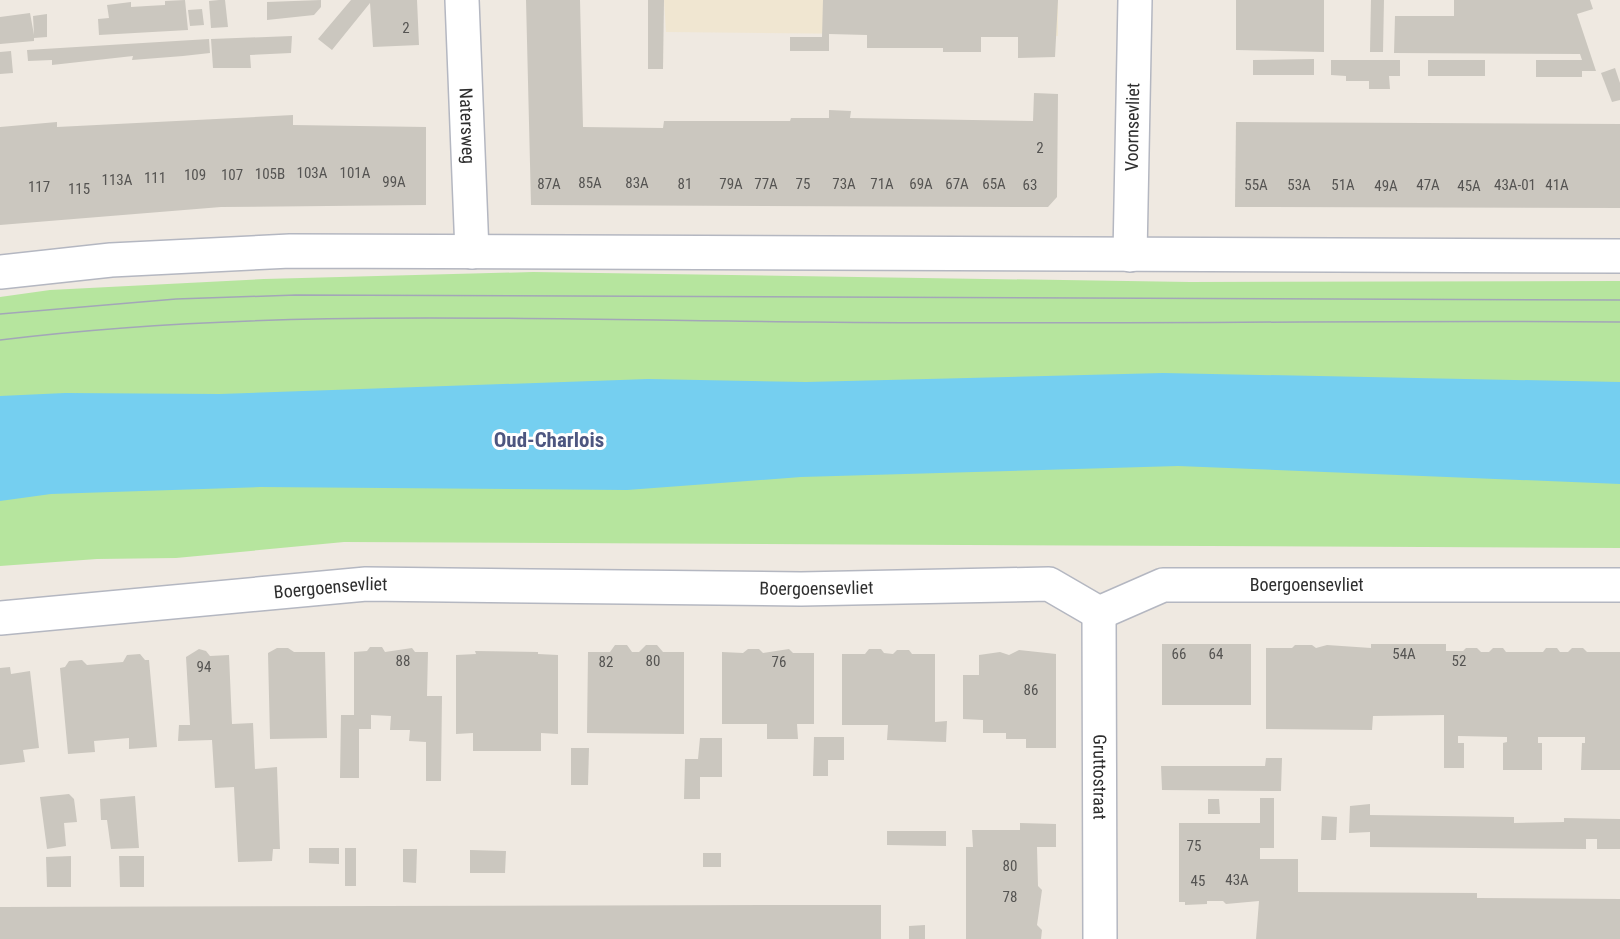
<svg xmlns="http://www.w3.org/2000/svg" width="1620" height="939" font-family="'Roboto Condensed',sans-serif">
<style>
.education{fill:#f0e6d1}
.green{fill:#b6e59e}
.water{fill:#75cff0}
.building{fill:#cbc7bf}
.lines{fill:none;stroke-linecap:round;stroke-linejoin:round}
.minor-casing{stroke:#b4b7c1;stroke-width:36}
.minor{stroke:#fff;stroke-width:33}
.tram{stroke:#a3a6b8;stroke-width:1.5}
.labels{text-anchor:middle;stroke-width:6;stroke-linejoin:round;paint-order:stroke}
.number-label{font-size:15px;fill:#555452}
.street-label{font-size:18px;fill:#2e2e2e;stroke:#fff}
.quarter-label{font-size:21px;font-weight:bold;fill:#4d5680;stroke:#fff}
</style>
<rect width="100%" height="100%" fill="#efe9e1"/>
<!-- education -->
<path class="education" d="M664 0H1058V36L666 32Z"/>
<!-- green -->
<path class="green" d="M533 272 1190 282 1620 281V548L344 542 176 558 97 559 0 566V297L50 290 264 279Z"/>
<!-- water -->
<path class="water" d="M1163 373 1620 382V484L1178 466 801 477 627 490 260 487 51 494 0 501V396L65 393 220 394 648 379 806 382Z"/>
<!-- building -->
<g class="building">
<path d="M185 0 188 30 99 35 98 19 109 18 107 5 131 2V7L147 6 165 5V1Z"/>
<path d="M219 0H225L228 27 211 28 209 1Z"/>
<path d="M321 0V7L314 15 267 20V2Z"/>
<path d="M351 0H417L419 45 373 47 370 3 332 50 318 39Z"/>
<path d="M526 0H580L583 127 663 128 664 121H790L791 118H829V110L851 111 850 118 1033 121 1034 93 1058 94 1057 197 1048 207 531 205Z"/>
<path d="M648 0H664L663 69H648Z"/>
<path d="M823 0H1058L1055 57 1018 58V37H981V52H943V48H867V35L829 34V51H790V37H822Z"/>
<path d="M1236 0H1324V52L1236 50Z"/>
<path d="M1371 0H1384L1383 52H1370Z"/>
<path d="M1454 0H1590L1593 9 1577 14 1596 71H1582V77H1536V60H1582L1580 54 1394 53 1395 16H1454Z"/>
<path d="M202 9 204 25 190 26 188 10Z"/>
<path d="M30 13 34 35 33 16 47 14V37L34 38V41L0 44V17Z"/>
<path d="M292 36 291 53 250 55 251 68H213L211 39Z"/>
<path d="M209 39 210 53 183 56 132 60 133 56 52 65V60L28 61 27 50Z"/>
<path d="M11 51 13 73 0 74V52Z"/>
<path d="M1314 59V75H1253V60Z"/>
<path d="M1331 60H1400V76H1389L1390 89H1369V81H1346V76L1331 75Z"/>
<rect x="1428" y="60" width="57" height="16"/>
<path d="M1615 68 1620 83V100L1612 102 1601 73Z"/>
<path d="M293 115V125L426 127V205L221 207 0 225V127L57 122V127Z"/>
<path d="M1236 122 1620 124V208L1235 207Z"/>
<rect x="1162" y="644" width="89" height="61"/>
<path d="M1371 644H1446V651H1463L1466 648H1477L1481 652H1489L1493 648H1503L1506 652H1543L1546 648H1557L1560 652H1568L1572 648H1583L1587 652H1620V770H1581L1582 743H1585V737H1538V743H1542V770H1503V743L1507 742V737L1458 736V743H1464V768H1444V715L1373 716 1372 730 1266 729V648H1292L1295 645H1312L1316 648 1327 645 1371 648Z"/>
<path d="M615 645H627L632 652H639L646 645H657L663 652H684V734L587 733 588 652H610Z"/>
<path d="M370 647H382L385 652 412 648 415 652H428L427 696H442L441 781H426V742L409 741 410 730H390L391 716 371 715V729H359V778H340L341 715H354V652L367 651Z"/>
<path d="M277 648H288L294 652H325L327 738 270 739 268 653Z"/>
<path d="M199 649 206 651 210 656 229 655 232 724 253 723 255 769 277 767 280 849H273L272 861 238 862 234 787 215 788 212 740 178 741 179 725H190L186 657Z"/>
<path d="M748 649H759L763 653 789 649 793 653H814V724H797L798 739H767V724H722V652L743 653Z"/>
<path d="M869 649H881L884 653 893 654 897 650H909L912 654H935V722L947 721 946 742 887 740 888 725H842V654H865Z"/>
<path d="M1019 650 1056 654V748H1026V739H1006V733H983V720L963 719V675H979V655L1000 652 1009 655Z"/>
<path d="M475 651 538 652V654L558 655V734L541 733V751H473V733L456 734V655L476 654Z"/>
<path d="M140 654 145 660H149L157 747 129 749V738L94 741 95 752 68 754 60 668 65 667 69 661 82 660 87 665 123 662 127 655Z"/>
<path d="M10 667 11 674 30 671 39 748 23 750 25 762 0 765V668Z"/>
<path d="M814 737H844V760H828V776H813Z"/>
<path d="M700 738H722V777H700V799H684L685 759H698Z"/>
<path d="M571 748H589L588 785H571Z"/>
<path d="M1266 758H1282L1281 791 1162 790 1161 766H1265Z"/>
<path d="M69 794 74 799 77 822 64 823 66 846 47 849 40 797Z"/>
<path d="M135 796 139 848 111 849 107 820H101L100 799Z"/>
<path d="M1260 798H1274V848H1260V859H1298V892L1477 893V898L1620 899V939H1256L1259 901 1226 904 1223 901H1207V904L1185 905V902H1179V823H1260Z"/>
<path d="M1208 799H1219L1220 814H1208Z"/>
<path d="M1370 804V815L1514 817V823L1564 822V818L1620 819V849H1597V839H1586V849L1370 847V832L1349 833 1350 806Z"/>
<path d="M1322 816 1337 817 1336 840H1321Z"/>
<path d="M1020 823 1056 824V847H1037L1038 886 1042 890 1037 925 1042 930 1041 939H966V847H973L972 830H1020Z"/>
<path d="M887 831H946V846L887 845Z"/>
<path d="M309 848H339V864L309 863Z"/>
<rect x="345" y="848" width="11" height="38"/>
<path d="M403 849H417L416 883 403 882Z"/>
<path d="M470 850 506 851 505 873H470Z"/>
<rect x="703" y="853" width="18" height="14"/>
<path d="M71 856V887H47L46 857Z"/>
<path d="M119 856H144V887H120Z"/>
<path d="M808 905H881V939H0V907Z"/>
<path d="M925 925V939H909V926Z"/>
</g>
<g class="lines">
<defs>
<g id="minor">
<path id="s1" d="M462 0 472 252"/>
<path id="s2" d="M1130 255 1135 0"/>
<path d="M0 272 111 260 290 251 1620 256"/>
<path id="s3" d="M1099 613 1100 939"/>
<path id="s4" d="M0 618 366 584 801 589 1049 584 1099 613 1163 585H1620"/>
</g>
</defs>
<!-- minor casing -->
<use href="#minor" class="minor-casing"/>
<!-- minor -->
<use href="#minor" class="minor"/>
<!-- tram -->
<g class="tram">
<path d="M0 314 176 299 296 295 1620 300"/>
<path d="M0 340C269 307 543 320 814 322 1082 325 1351 320 1620 322"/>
</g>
</g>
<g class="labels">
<!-- number labels -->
<g class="number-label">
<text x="406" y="33">2</text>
<text x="1040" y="153">2</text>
<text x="312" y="178">103A</text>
<text x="355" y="178">101A</text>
<text x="270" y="179">105B</text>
<text x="195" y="180">109</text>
<text x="232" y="180">107</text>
<text x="155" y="183">111</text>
<text x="117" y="185">113A</text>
<text x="394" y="187">99A</text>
<text x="590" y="188">85A</text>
<text x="637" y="188">83A</text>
<text x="549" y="189">87A</text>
<text x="685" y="189">81</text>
<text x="731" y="189">79A</text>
<text x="766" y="189">77A</text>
<text x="803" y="189">75</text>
<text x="844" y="189">73A</text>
<text x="882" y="189">71A</text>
<text x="921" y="189">69A</text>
<text x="957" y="189">67A</text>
<text x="994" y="189">65A</text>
<text x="1030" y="190">63</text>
<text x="1256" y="190">55A</text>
<text x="1299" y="190">53A</text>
<text x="1343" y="190">51A</text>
<text x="1428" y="190">47A</text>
<text x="1515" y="190">43A-01</text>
<text x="1557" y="190">41A</text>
<text x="1386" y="191">49A</text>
<text x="1469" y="191">45A</text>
<text x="39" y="192">117</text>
<text x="79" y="194">115</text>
<text x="1179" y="659">66</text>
<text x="1216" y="659">64</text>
<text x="1404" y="659">54A</text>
<text x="403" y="666">88</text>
<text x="653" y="666">80</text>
<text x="1459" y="666">52</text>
<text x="606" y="667">82</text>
<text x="779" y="667">76</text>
<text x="204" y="672">94</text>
<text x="1031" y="695">86</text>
<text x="1194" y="851">75</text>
<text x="1010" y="871">80</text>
<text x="1237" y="885">43A</text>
<text x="1198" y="886">45</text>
<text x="1010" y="902">78</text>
</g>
<!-- street labels -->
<g class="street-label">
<text dy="6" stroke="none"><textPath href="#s1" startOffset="126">Natersweg</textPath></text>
<text dy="6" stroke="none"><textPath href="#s2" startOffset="128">Voornsevliet</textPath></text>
<text dy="6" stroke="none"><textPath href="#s4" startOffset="1322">Boergoensevliet</textPath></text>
<text dy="6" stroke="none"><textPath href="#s4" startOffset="818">Boergoensevliet</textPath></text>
<text dy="6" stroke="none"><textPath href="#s4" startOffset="332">Boergoensevliet</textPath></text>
<text dy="6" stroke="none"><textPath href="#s3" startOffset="164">Gruttostraat</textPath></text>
</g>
<!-- quarter labels -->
<g class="quarter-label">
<text x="549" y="447">Oud-Charlois</text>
</g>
</g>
</svg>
